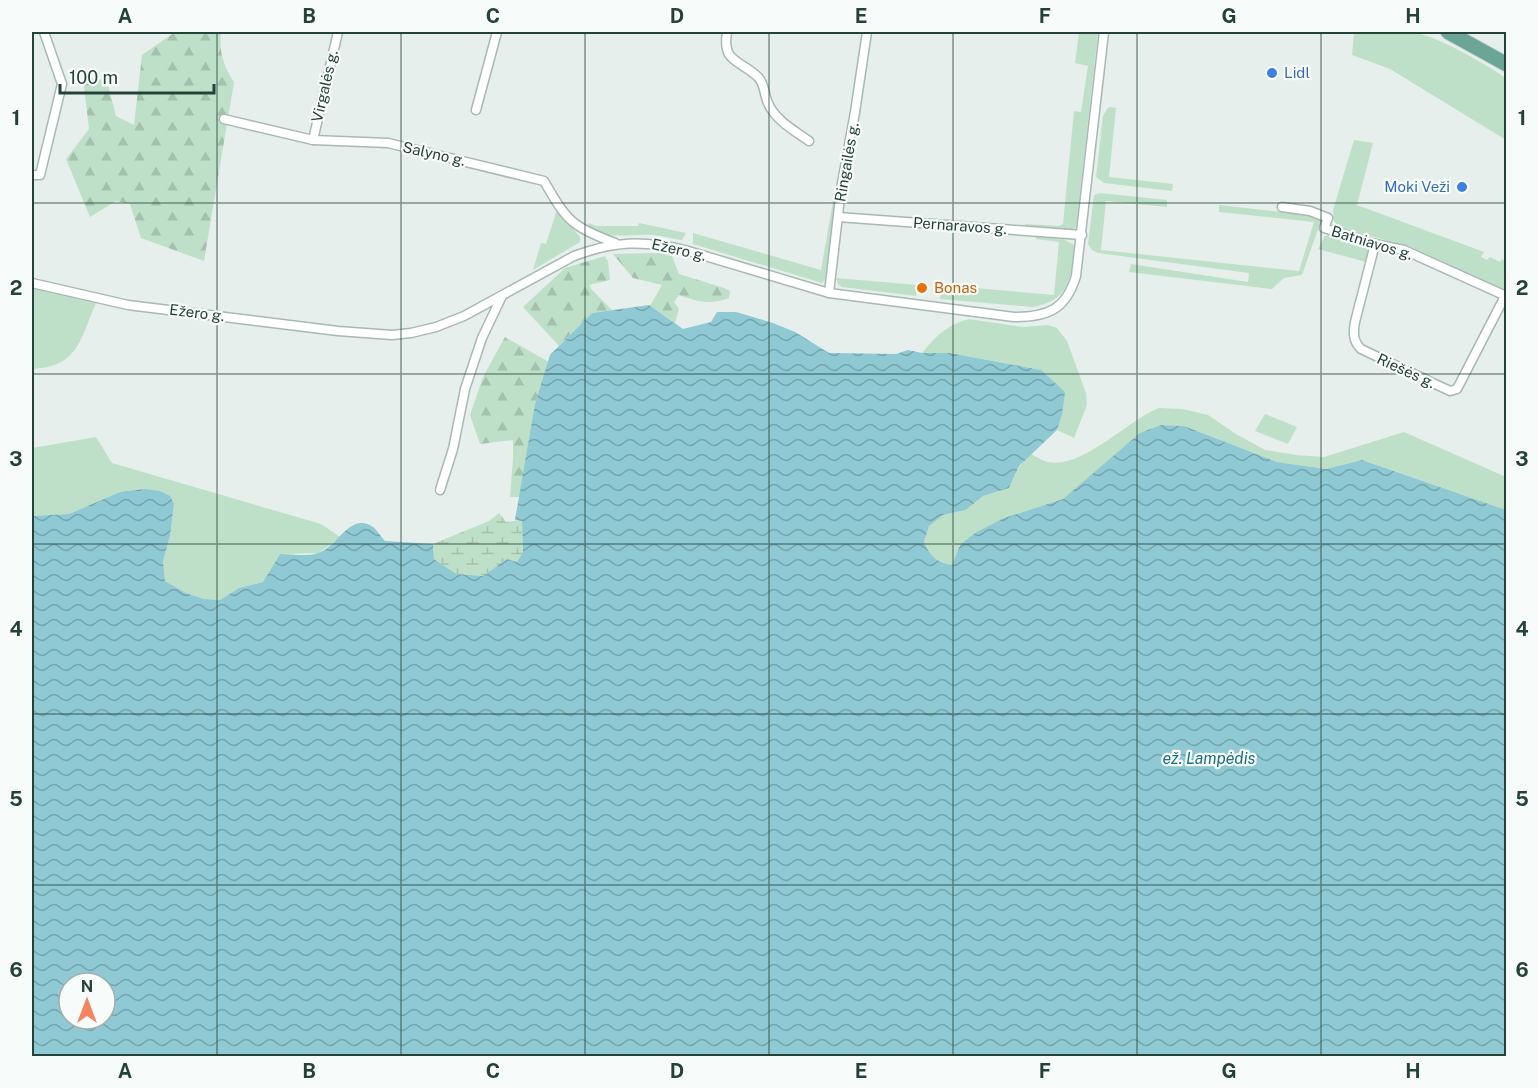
<svg xmlns="http://www.w3.org/2000/svg" width="1538" height="1088" font-family="'Public Sans',sans-serif">
<style>
.grass{fill:#bfe0c8}
.forest{fill:url(#forest-firs)}
.wetland{fill:url(#wetland-marsh)}
.water{fill:url(#water-waves);fill-rule:evenodd}
.lines{fill:none;stroke-linecap:round;stroke-linejoin:round}
.minor-casing{stroke:#a8b8b2;stroke-width:11}
.primary-casing{stroke:#c2cac8;stroke-width:16}
.minor{stroke:#fff;stroke-width:8}
.primary{stroke:#6aa596;stroke-width:14}
.grid{fill:none;stroke:#24423a;stroke-width:1.5;stroke-opacity:0.55}
.shop-dot{fill:#3f7fe0;stroke:#f7fbf9;stroke-width:2}
.food-dot{fill:#e8710a;stroke:#f7fbf9;stroke-width:2}
.labels{text-anchor:middle;stroke-width:4.5;stroke-linejoin:round;paint-order:stroke}
.shop-label{font-size:15px;fill:#366cbe;stroke:#f7fbf9;text-anchor:start}
.street-label{font-size:15px;fill:#24423a;stroke:#f7fbf9}
.food-label{font-size:15px;fill:#c56008;stroke:#f7fbf9;text-anchor:start}
.water-label{font-size:16px;font-style:italic;fill:#1c6f80;stroke:#f7fbf9}
.neatline{fill:none;stroke:#24423a;stroke-width:2}
.grid-label{font-size:20px;text-anchor:middle;font-weight:bold;fill:#24423a}
</style>
<defs>
<pattern id="forest-firs" width="22" height="20" patternUnits="userSpaceOnUse" patternTransform="scale(1.5)"><rect width="22" height="20" fill="#bfe0c8"/><path d="M5 1l3.5 6h-7zM16 11l3.5 6h-7z" fill="#a4c1ad"/></pattern>
<pattern id="wetland-marsh" width="20" height="14" patternUnits="userSpaceOnUse" patternTransform="scale(1.5)"><rect width="20" height="14" fill="#bfe0c8"/><path d="M1 5h8M5 5V1M11 12h8M15 12V8" fill="none" stroke="#a4c1ad"/></pattern>
<pattern id="water-waves" width="16" height="10" patternUnits="userSpaceOnUse" patternTransform="scale(1.5)"><rect width="16" height="10" fill="#8ec9d4"/><path d="M0 5q4-4 8 0t8 0" fill="none" stroke="#74a5ad"/></pattern>
</defs>
<rect width="100%" height="100%" fill="#e6efeb"/>
<!-- grass -->
<g class="grass">
<path d="M1079 32H1098L1076 228 1068 231 1025 228V224L1059 226 1063 224 1074 111 1081 112 1088 66 1075 63Z"/>
<path d="M1354 32C1373 31 1392 30 1410 32 1435 34 1485 64 1506 78V140L1390 69 1352 55Z"/>
<path d="M1110 107 1116 108 1109 177 1173 184 1172 191 1104 183 1096 177 1103 116 1107 109Z"/>
<path d="M1354 140 1373 143 1357 205 1484 252 1481 257 1487 260 1490 257 1500 262 1502 259 1506 262V291L1409 246 1347 230 1337 225 1334 221 1333 210Z"/>
<path d="M835 190 837 193 825 280 822 283 693 244V233L821 270Z"/>
<path d="M1100 193 1167 200V207L1106 201 1101 250 1299 271 1314 222 1219 212V205L1308 215 1318 217 1321 221 1302 275 1284 278 1272 289 1129 272 1131 264 1248 282 1249 273 1098 253 1092 250 1088 244 1094 195Z"/>
<path d="M557 210 580 237V242L533 270 541 243 546 244Z"/>
<path d="M589 223 596 226H638L639 223 686 233 682 240C673 239 663 236 653 235 631 233 607 241 587 227Z"/>
<path d="M1331 235 1366 245 1369 255 1366 262 1318 249 1325 236Z"/>
<path d="M1036 237 1063 239 1074 245C1071 277 1071 300 1033 307L940 299 941 285 1054 295 1059 242 1036 239Z"/>
<path d="M836 278 917 285 916 296 842 287 838 284Z"/>
<path d="M32 288 96 303C80 340 78 367 32 369Z"/>
<path d="M969 319 1023 327 1048 325 1057 328 1067 341 1086 393 1087 405 1074 438 1057 430 1062 415 1041 370 950 353H922C936 336 947 325 969 319Z"/>
<path d="M1159 408 1183 409 1208 415 1236 434 1265 450 1297 455 1324 457 1404 432 1506 477V510L1362 460 1326 469 1277 462 1184 426 1161 425 1091 476 1063 499 1004 518 960 545 952 565C936 562 931 557 924 542L929 526 943 515 966 510 983 496 1009 488 1019 467 1031 454C1037 457 1043 461 1048 462 1083 469 1126 421 1159 408Z"/>
<path d="M1265 414 1297 427 1288 444 1255 431Z"/>
<path d="M96 437 112 463 321 524 340 537 319 553 280 554 263 582 239 588 220 600 204 599 186 593 165 581 163 561 170 536 174 504 120 492 69 514 32 516V448Z"/>
</g>
<!-- forest -->
<g class="forest">
<path d="M175 32H221C219 51 223 66 234 82L204 261 141 238 130 204 116 201 90 217 66 159 89 129 83 78H95L107 81 116 116 134 125 142 55Z"/>
<path d="M661 253 672 256 679 274 724 288 730 291 729 298C712 305 696 302 679 295L674 302 679 309 675 323 650 306 662 285 633 278 613 254Z"/>
<path d="M605 256 608 261 610 280 589 285 592 290 612 310 592 313 559 346 523 307 565 268Z"/>
<path d="M505 337 549 362 535 404 520 497H510L513 458V440L480 444 470 415 483 377Z"/>
</g>
<!-- wetland -->
<path class="wetland" d="M499 513 506 522 522 520 523 552 517 562 507 559 483 576 455 574 434 559 433 544 489 521Z"/>
<!-- water -->
<path class="water" d="M649 305 683 329 711 322 717 312H736L773 323 795 332 829 353 896 354 908 350 922 353H950L1041 370 1065 392 1062 415 1057 430 1019 466 1009 488 983 496 966 510 943 515 929 526 924 542C931 557 936 562 952 565L960 545 975 533 1004 518 1063 499 1140 433 1161 425 1184 426 1277 462 1326 469 1362 460 1506 510V1056H32V516L69 514 120 492 145 489 160 491 170 496 174 504 170 536 163 561 165 581 186 593 204 599 220 600 239 588 263 582 280 554C291 554 307 557 318 553 337 548 350 511 373 527 377 530 381 537 385 541L433 544 434 559 456 574 483 576 507 559 517 562 523 552 522 521 515 520 535 404 550 355 592 313ZM69 983H105V1019H69Z"/>
<g class="lines">
<defs>
<g id="minor">
<path d="M727 32C722 63 739 59 758 77 765 84 764 95 768 103 775 120 795 131 809 141"/>
<path d="M476 110 497 32"/>
<path d="M224 119 313 140 388 143 544 181C567 221 571 226 615 243"/>
<path d="M313 140 338 32"/>
<path d="M32 175H40L62 84 44 32"/>
<path d="M1282 207 1310 211 1328 218 1324 228 1375 244 1404 250 1506 296"/>
<path d="M838 217 1082 235"/>
<path d="M1375 244 1355 322C1353 333 1353 341 1361 349L1450 391 1457 389 1505 296"/>
<path d="M32 283 128 305 338 331 392 335 411 333 436 327 464 316 574 256C614 241 643 240 685 250L829 293 1014 317C1047 317 1066 310 1076 276L1104 32"/>
<path d="M829 293 841 189 855 112 867 32"/>
<path d="M440 490 453 449 465 389 482 338 501 298"/>
</g>
<path id="primary" d="M1448 32 1506 64"/>
</defs>
<!-- minor casing -->
<use href="#minor" class="minor-casing"/>
<!-- primary casing -->
<use href="#primary" class="primary-casing"/>
<!-- minor -->
<use href="#minor" class="minor"/>
<!-- primary -->
<use href="#primary" class="primary"/>
</g>
<!-- grid -->
<path class="grid" d="M217 32V1056M401 32V1056M585 32V1056M769 32V1056M953 32V1056M1137 32V1056M1321 32V1056M32 203H1506M32 374H1506M32 544H1506M32 714H1506M32 885H1506"/>
<!-- markers -->
<g class="shop-dot">
<circle cx="1272" cy="73" r="6"/>
<circle cx="1462" cy="187" r="6"/>
</g>
<circle class="food-dot" cx="922" cy="288" r="6"/>
<g class="labels">
<!-- shop labels -->
<g class="shop-label">
<text x="1284" y="78">Lidl</text>
<text x="1450" y="192" text-anchor="end">Moki Veži</text>
</g>
<!-- street labels -->
<g class="street-label">
<text transform="translate(325 86) rotate(-77)" y="5">Virgalės g.</text>
<text transform="translate(434 154) rotate(13)" y="5">Salyno g.</text>
<text transform="translate(847 162) rotate(-80)" y="5">Ringailės g.</text>
<text transform="translate(960 226) rotate(4)" y="5">Pernaravos g.</text>
<text transform="translate(1372 243) rotate(17)" y="5">Batniavos g.</text>
<text transform="translate(679 250) rotate(13)" y="5">Ežero g.</text>
<text transform="translate(197 313) rotate(7)" y="5">Ežero g.</text>
<text transform="translate(1406 371) rotate(25)" y="5">Riešės g.</text>
</g>
<!-- food labels -->
<g class="food-label">
<text x="934" y="293">Bonas</text>
</g>
<!-- water labels -->
<g class="water-label">
<text x="1209" y="764">ež. Lampėdis</text>
</g>
</g>
<!-- border -->
<rect width="1538" height="1088" fill="none" stroke="#f7fbf9" stroke-width="66"/>
<!-- north arrow -->
<g transform="translate(87 1001)"><circle r="28" fill="#f7fbf9" stroke="#a3b1ad" stroke-width="1.5"/>
<path d="M0-4.5L10 22L0 15L-10 22Z" fill="#f4845f"/>
<text y="-9" font-size="16" font-weight="bold" text-anchor="middle" fill="#24423a">N</text>
</g>
<!-- scale -->
<path d="M60 84v9h154v-9" fill="none" stroke="#24423a" stroke-width="3"/>
<text x="69" y="84" font-size="18" fill="#24423a" stroke="#f7fbf9" stroke-width="4.5" paint-order="stroke">100 m</text>
<rect x="33" y="33" width="1472" height="1022" class="neatline"/>
<g class="grid-label">
<text x="125" y="23">A</text>
<text x="309" y="23">B</text>
<text x="493" y="23">C</text>
<text x="677" y="23">D</text>
<text x="861" y="23">E</text>
<text x="1045" y="23">F</text>
<text x="1229" y="23">G</text>
<text x="1413" y="23">H</text>
<text x="16" y="125">1</text>
<text x="1522" y="125">1</text>
<text x="16" y="295">2</text>
<text x="1522" y="295">2</text>
<text x="16" y="466">3</text>
<text x="1522" y="466">3</text>
<text x="16" y="636">4</text>
<text x="1522" y="636">4</text>
<text x="16" y="806">5</text>
<text x="1522" y="806">5</text>
<text x="16" y="977">6</text>
<text x="1522" y="977">6</text>
<text x="125" y="1078">A</text>
<text x="309" y="1078">B</text>
<text x="493" y="1078">C</text>
<text x="677" y="1078">D</text>
<text x="861" y="1078">E</text>
<text x="1045" y="1078">F</text>
<text x="1229" y="1078">G</text>
<text x="1413" y="1078">H</text>
</g>
</svg>
